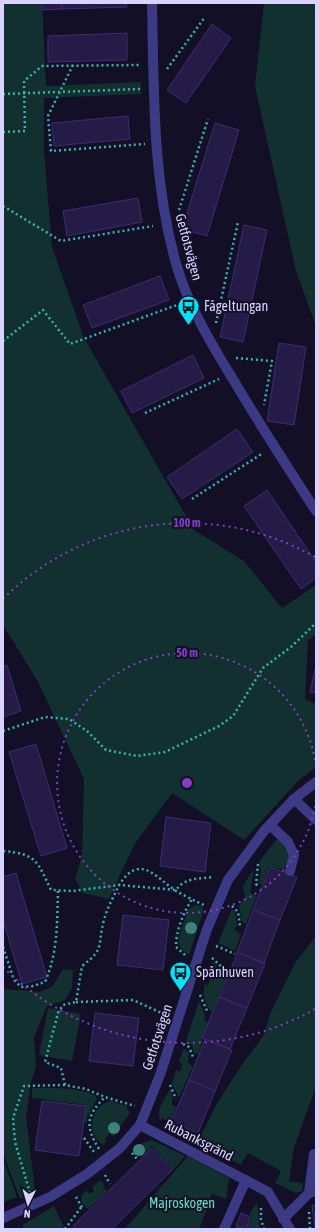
<svg xmlns="http://www.w3.org/2000/svg" width="319" height="1232" font-family="'Asap Condensed',sans-serif">
<style>
.green{fill:#12302f}
.building{fill:#241b47;stroke:#3b2d73}
.lines{fill:none;stroke-linecap:round;stroke-linejoin:round}
.path{stroke:#2fb8b0;stroke-width:2.5;stroke-dasharray:2 3;stroke-linecap:butt}
.minor{stroke:#3d3a85;stroke-width:10}
.tree{fill:#3d827b}
.ring{fill:none;stroke:#843dc5;stroke-width:2;stroke-dasharray:2 4}
.labels{text-anchor:middle;stroke-width:4;stroke-linejoin:round;paint-order:stroke}
.street-label{font-size:14px;fill:#d9d4ff;stroke:#130f26}
.poi-label{font-size:14px;fill:#d9d4ff;stroke:#130f26;text-anchor:start}
.park-label{font-size:14px;fill:#5fe0c0;stroke:#130f26}
.centre{fill:#843dc5;stroke:#130f26;stroke-width:2}
.ring-label{font-size:12px;text-anchor:middle;font-weight:bold;fill:#843dc5;stroke:#130f26;stroke-width:4;stroke-linejoin:round;paint-order:stroke}
</style>
<rect width="100%" height="100%" fill="#130f26"/>
<!-- green -->
<g class="green">
<path d="M3 3H42L46 86 141 82V94L44 98V151L52 247 84 338 194 530 244 561 282 608 316 585V635L308 640 305 699 316 704V767L298 781 244 840 172 793 134 845 109 899 83 893 75 879 82 855 84 779 37 680 3 625Z"/>
<path d="M264 3H316V326L296 271 255 86Z"/>
<path d="M277 839 283 843 289 857 284 870 269 866 262 885 259 883 261 872 259 862Z"/>
<path d="M254 868 250 893 257 896 246 924 241 921 240 909 237 905 239 906 245 897 243 886Z"/>
<path d="M195 905 201 906 204 909 189 955 183 951 179 945V936L188 910Z"/>
<path d="M232 909 235 912 237 926 234 929 241 934 235 951 218 943Z"/>
<path d="M316 936V1087L294 1147 289 1181 303 1183 302 1191 296 1193 275 1183 281 1171 248 1153 241 1165 198 1142 216 1105 241 1066 264 1035 270 1014 295 963Z"/>
<path d="M213 962 220 970 221 974 227 976 212 1012C205 1006 202 992 205 984L208 985 214 970 210 968Z"/>
<path d="M63 969 73 970 72 988 65 1000 47 1006 34 1037 36 1067 31 1082 26 1116 35 1192 20 1199 3 1153V989L40 992 53 986Z"/>
<path d="M199 1001 205 1016 204 1020 208 1022 198 1054 194 1053 192 1045 186 1041Z"/>
<path d="M48 1008 81 1014 72 1061 39 1055Z"/>
<path d="M184 1048 189 1053 188 1063 193 1066 179 1097 172 1084 176 1070 180 1072 182 1064 179 1062Z"/>
<path d="M32 1088C53 1088 76 1087 95 1095L97 1099 87 1117V1122H84L86 1105 32 1098Z"/>
<path d="M170 1089 172 1094V1105L176 1107 170 1123 163 1118 161 1121C155 1111 165 1098 170 1089Z"/>
<path d="M111 1101 126 1106 130 1113 113 1136 110 1133 105 1139 107 1141 103 1145C85 1133 90 1106 111 1101Z"/>
<path d="M152 1140 185 1156 174 1169 152 1146 142 1157 133 1151 142 1143Z"/>
<path d="M188 1156 229 1178 226 1199 212 1194 199 1229H125Z"/>
<path d="M3 1159 17 1197 3 1202Z"/>
<path d="M101 1180 104 1184 103 1187 107 1191 88 1209 82 1204 81 1196 86 1190 89 1194 94 1191 92 1187Z"/>
<path d="M257 1202 260 1229H247L251 1217 249 1215Z"/>
<path d="M54 1206 65 1229H23V1225Z"/>
</g>
<!-- building -->
<g class="building">
<path d="M42 3H62V9L42 10Z"/>
<path d="M62 3H126L127 7 62 9Z"/>
<path d="M212 24 231 38 186 103 167 90Z"/>
<path d="M127 33V60L48 62V36Z"/>
<path d="M128 116 130 139 54 146 52 123Z"/>
<path d="M215 123 239 130 207 236 182 229Z"/>
<path d="M138 198 142 222 67 236 63 211Z"/>
<path d="M244 225 267 230 243 342 220 337Z"/>
<path d="M160 276 169 300 92 328 83 305Z"/>
<path d="M279 343 306 347 294 425 267 421Z"/>
<path d="M193 355 204 378 132 413 121 391Z"/>
<path d="M237 429 253 452 182 499 167 477Z"/>
<path d="M267 490 316 562V578L301 589 244 506Z"/>
<path d="M7 665 21 711 3 717V667Z"/>
<path d="M316 665V693L310 692Z"/>
<path d="M36 744 67 848 41 856 9 752Z"/>
<path d="M166 817 211 823 205 872 160 866Z"/>
<path d="M270 867 297 877 280 920 253 910Z"/>
<path d="M16 873 47 977 22 984 3 920V877Z"/>
<path d="M253 910 280 920 264 963 237 952Z"/>
<path d="M123 915 169 920 163 970 117 965Z"/>
<path d="M238 952 265 964 247 1008 219 997Z"/>
<path d="M219 997 247 1008 230 1049 202 1038Z"/>
<path d="M95 1013 139 1018 133 1066 89 1061Z"/>
<path d="M205 1039 232 1050 215 1091 189 1080Z"/>
<path d="M189 1080 215 1091 198 1133 171 1122Z"/>
<path d="M42 1101 86 1106 79 1156 35 1150Z"/>
<path d="M152 1148 173 1169 112 1229H76L73 1226Z"/>
<path d="M316 1205V1229H315L312 1206Z"/>
<path d="M241 1213 250 1217 246 1229 236 1227Z"/>
</g>
<g class="lines">
<!-- path -->
<g class="path">
<path d="M73 65 48 116 51 151 145 144"/>
<path d="M167 69 205 17"/>
<path d="M3 94 140 89"/>
<path d="M3 132 25 131 24 81 42 66 140 65"/>
<path d="M3 206 61 241 153 226"/>
<path d="M179 210 208 119"/>
<path d="M216 323 238 222"/>
<path d="M3 341 43 310 70 344 177 305"/>
<path d="M236 358 272 361 264 405"/>
<path d="M145 413 219 379"/>
<path d="M192 499 263 453"/>
<path d="M3 731 45 717 69 719 87 731 106 750 137 756 165 752 219 726 233 716 263 668 291 647 316 623"/>
<path d="M3 851C37 854 37 861 51 890L73 891 119 885C140 853 154 876 176 891 185 896 195 901 204 905"/>
<path d="M258 864 256 884 258 886"/>
<path d="M232 906 238 912 240 926"/>
<path d="M216 946 235 954"/>
<path d="M3 947 14 980 21 987 33 986 45 982C58 953 57 922 58 891"/>
<path d="M185 955 176 947C176 930 183 914 192 899"/>
<path d="M212 958 225 970"/>
<path d="M200 995 208 1013"/>
<path d="M76 1002 133 1000 166 1015"/>
<path d="M183 1044 189 1047 193 1057"/>
<path d="M65 1085 61 1068 45 1062 58 1013 63 1005 76 1002 82 966C106 948 97 945 104 920 107 908 114 896 119 885L176 890C185 877 200 879 214 877"/>
<path d="M170 1085 176 1099"/>
<path d="M84 1138 94 1152"/>
<path d="M99 1149C85 1126 86 1116 105 1097"/>
<path d="M132 1153 137 1159"/>
<path d="M105 1175 110 1184"/>
<path d="M30 1193 15 1142 13 1118 24 1086 65 1085 86 1089 105 1097 135 1106"/>
<path d="M76 1197 83 1209"/>
<path d="M261 1208V1219L264 1229"/>
<path d="M309 1212 310 1229"/>
<path d="M65 1229 82 1206"/>
</g>
<!-- minor -->
<g class="minor">
<path d="M152 3C154 92 152 181 177 267 189 307 212 345 234 381 260 425 288 468 316 511"/>
<path d="M294 799 316 820"/>
<path d="M270 825 288 842 294 855 290 871"/>
<path d="M140 1125 268 1192 290 1229"/>
<path d="M309 1193 314 1154"/>
<path d="M3 1218 50 1197 87 1174 120 1148 140 1125 160 1075 207 929 228 880 264 831 294 799 316 782"/>
<path d="M283 1219 309 1193 316 1191"/>
<path d="M224 1229 246 1180"/>
</g>
</g>
<!-- trees -->
<g class="tree">
<circle cx="191" cy="928" r="6"/>
<circle cx="114" cy="1128" r="6"/>
<circle cx="139" cy="1150" r="6"/>
</g>
<!-- distance rings -->
<g class="ring">
<path d="M316 800A130 130 0 1 1 316 766"/>
<path d="M315 1009A260 260 0 0 1 3 967M3 599A260 260 0 0 1 315 557"/>
</g>
<!-- icons -->
<defs>
<symbol id="bus-pin" viewBox="-11 -11 22 30"><path d="M0 17L-7.5 6A9.5 9.5 0 1 1 7.5 6Z" fill="#00e5ff" stroke="#130f26"/><path d="M-5-6H5V4H4V6H2V4H-2V6H-4V4H-5ZM-3.5-4V0h7V-4ZM-3.5 1.2v1.5H-2V1.2ZM2 1.2v1.5H3.5V1.2Z" fill="#111"/></symbol>
</defs>
<g fill-rule="evenodd">
<use href="#bus-pin" x="176" y="294" width="25" height="34"/>
<use href="#bus-pin" x="168" y="960" width="25" height="34"/>
</g>
<g class="labels">
<!-- street labels -->
<g class="street-label">
<text transform="translate(189 247) rotate(75)" y="5">Getfotsvägen</text>
<text transform="translate(157 1037) rotate(-72)" y="5">Getfotsvägen</text>
<text transform="translate(199 1140) rotate(27)" y="5">Rubanksgränd</text>
</g>
<!-- poi labels -->
<g class="poi-label">
<text x="204" y="311">Fågeltungan</text>
<text x="196" y="977">Spånhuven</text>
</g>
<!-- park labels -->
<g class="park-label">
<text x="182" y="1208">Majroskogen</text>
</g>
</g>
<circle cx="187" cy="783" r="6" class="centre"/>
<g class="ring-label">
<text x="187" y="527">100 m</text>
<text x="187" y="657">50 m</text>
</g>
<!-- border -->
<rect width="319" height="1232" fill="none" stroke="#d9d4ff" stroke-width="8"/>
<!-- north arrow -->
<g transform="translate(28 1204) rotate(185)" stroke="#130f26" stroke-width="3" paint-order="stroke">
<path d="M0-3L7 15L0 10L-7 15Z" fill="#d9d4ff"/>
<text y="-6" font-size="11" font-weight="bold" text-anchor="middle" fill="#d9d4ff">N</text>
</g>
</svg>
